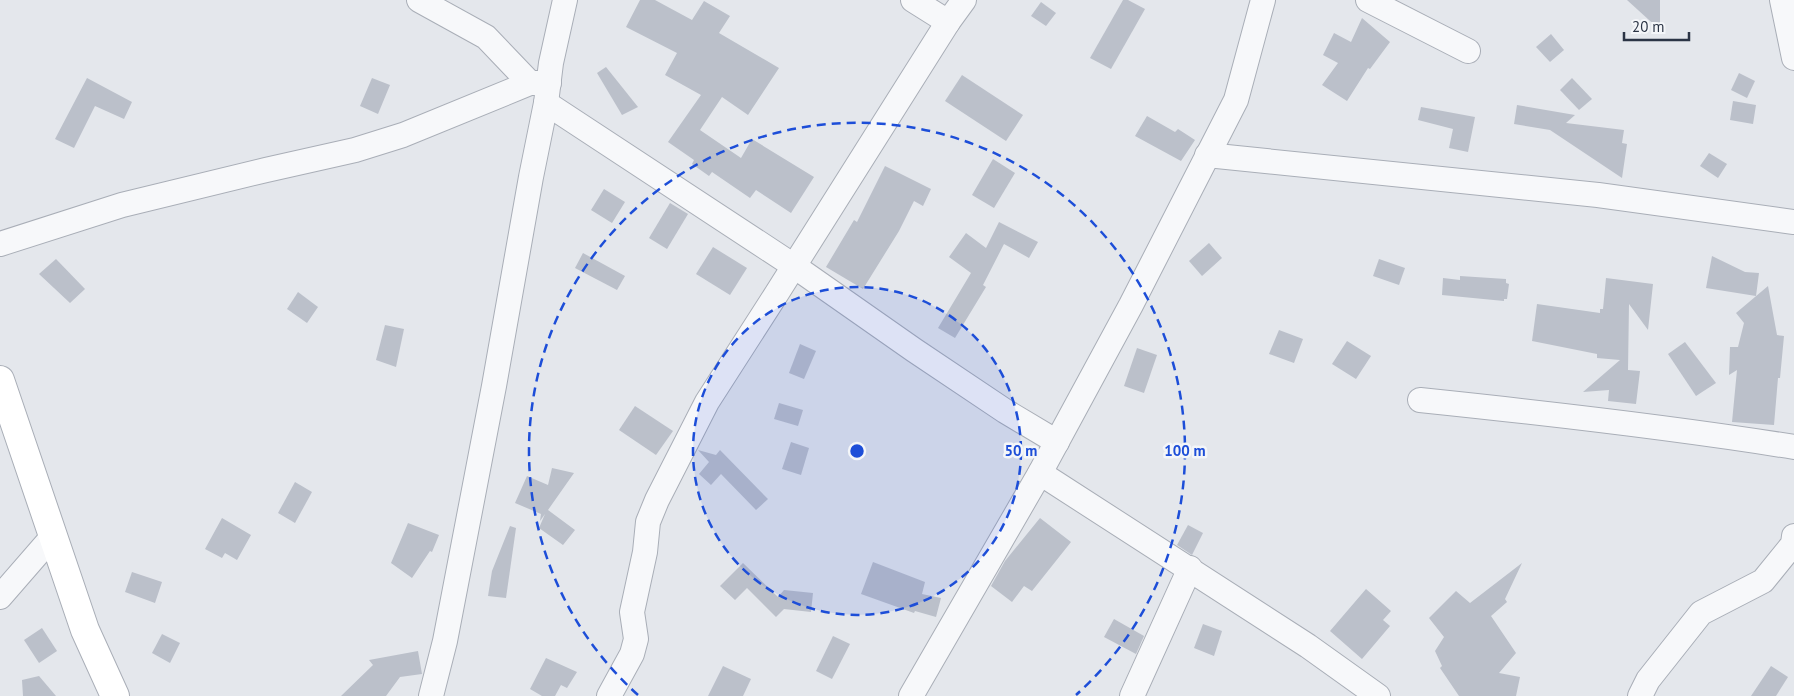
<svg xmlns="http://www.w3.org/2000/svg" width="1794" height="696" font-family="'PT Sans',sans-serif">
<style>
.building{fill:#bbc0ca}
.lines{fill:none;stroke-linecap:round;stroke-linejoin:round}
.minor-casing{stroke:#a9aeb7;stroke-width:26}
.secondary-casing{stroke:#a9aeb7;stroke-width:30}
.minor{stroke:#f7f8fa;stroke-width:24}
.secondary{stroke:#fff;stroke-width:28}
.ring{fill:none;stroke:#1d4ed8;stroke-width:2.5;stroke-dasharray:9 6}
.centre{fill:#1d4ed8;stroke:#f4f6f9;stroke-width:2.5}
.ring-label{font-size:15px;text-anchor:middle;font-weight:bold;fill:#1d4ed8;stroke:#f4f6f9;stroke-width:5;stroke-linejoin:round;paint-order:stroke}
</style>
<rect width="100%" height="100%" fill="#e4e7ec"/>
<!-- building -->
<g class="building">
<path d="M640 0H655L692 20 704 1 730 16 719 33 779 68 748 115 722 97 700 130 741 158 752 139 814 177 791 213 756 190 750 198 712 172 709 176 692 164 694 160 668 142 701 95 665 75 677 53 626 27Z"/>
<path d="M1123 0H1128L1145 9 1111 69 1090 58Z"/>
<path d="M1627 0H1660V30Z"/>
<path d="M1041 2 1056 13 1046 26 1031 16Z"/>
<path d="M1362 18 1390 42 1370 69 1368 68 1347 101 1322 85 1338 63 1323 55 1334 33 1351 42Z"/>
<path d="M1551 34 1564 50 1550 62 1536 47Z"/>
<path d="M606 67 638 107 622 115 597 73Z"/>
<path d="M1739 73 1755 81 1747 98 1731 90Z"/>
<path d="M962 75 1023 115 1006 141 945 101Z"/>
<path d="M87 78 132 102 124 119 95 106 74 148 55 139Z"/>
<path d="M372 78 390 85 378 114 360 106Z"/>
<path d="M1572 78 1592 99 1579 110 1560 90Z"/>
<path d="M1733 101 1756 105 1753 124 1730 120Z"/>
<path d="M1517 105 1575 115 1566 123 1624 130 1622 143 1627 144 1622 178 1550 130 1514 124Z"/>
<path d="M1421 107 1475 117 1468 152 1449 148 1453 129 1418 120Z"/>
<path d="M1147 116 1175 132 1178 129 1195 140 1181 161 1135 136Z"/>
<path d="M1709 153 1727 164 1718 178 1700 166Z"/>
<path d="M993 159 1015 173 994 208 972 195Z"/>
<path d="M885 166 931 189 923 206 914 201 899 231 863 289 826 267 854 220 857 222Z"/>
<path d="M604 189 625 202 612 223 591 210Z"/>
<path d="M670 203 688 214 667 249 649 238Z"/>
<path d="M999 222 1038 242 1029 258 1004 244 983 285 986 287 955 338 938 328 971 273 949 257 966 233 986 248Z"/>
<path d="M1209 243 1222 258 1202 276 1189 261Z"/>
<path d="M713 247 747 268 730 295 696 274Z"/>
<path d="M583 253 625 276 617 290 575 268Z"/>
<path d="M1712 256 1745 272 1759 273 1756 296 1706 288Z"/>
<path d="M56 259 85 289 70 303 39 274Z"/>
<path d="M1379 259 1405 268 1399 285 1373 276Z"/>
<path d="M1460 276 1506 279V283L1509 284 1507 299H1504V301L1442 295 1443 278 1460 280Z"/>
<path d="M1606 278 1653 284 1648 330 1629 304 1628 370 1640 371 1636 404 1608 401 1609 390 1583 392 1620 360 1597 358V354L1532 341 1537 304 1600 313V309H1603Z"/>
<path d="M1768 286 1777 335 1784 336 1780 378H1778L1774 425 1732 422 1737 370 1729 375 1730 347H1738L1744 323 1736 313Z"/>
<path d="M298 292 318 307 307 323 287 309Z"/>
<path d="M385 325 404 329 396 367 376 360Z"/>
<path d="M1279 330 1303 339 1294 363 1269 354Z"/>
<path d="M1347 341 1371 356 1356 379 1332 364Z"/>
<path d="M1685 342 1716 383 1696 396 1668 354Z"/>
<path d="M800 344 816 351 804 379 789 373Z"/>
<path d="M1137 348 1157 355 1144 393 1124 386Z"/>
<path d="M779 403 803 410 798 426 774 419Z"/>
<path d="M635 406 673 431 656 455 619 430Z"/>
<path d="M791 442 809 448 801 475 782 469Z"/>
<path d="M698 450 716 455 720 450 768 499 756 510 721 474 711 485 699 474 709 462Z"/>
<path d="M552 468 574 473 548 510 575 530 563 545 539 528 545 514 540 521 541 514 515 503 527 476 548 485Z"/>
<path d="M295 482 312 492 295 523 278 513Z"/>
<path d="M222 518 251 535 237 560 225 553 222 558 205 549Z"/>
<path d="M1040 518 1071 542 1032 591 1024 586 1012 602 991 586 1005 561Z"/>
<path d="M408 523 439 535 432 552 430 551 412 578 391 563Z"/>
<path d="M1188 525 1203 533 1192 555 1177 545Z"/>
<path d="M510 526 516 528 506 598 488 596 492 571Z"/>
<path d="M873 562 925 582 922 594 941 598 936 617 915 611 914 613 861 594Z"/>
<path d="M743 563 778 597 784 590 813 593 811 612 784 609 776 617 747 588 735 600 720 586Z"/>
<path d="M1522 563 1505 599 1507 602 1491 616 1516 653 1499 673 1520 677 1516 696H1459L1440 668 1442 666 1435 651 1444 637 1429 618 1456 591 1470 603Z"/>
<path d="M132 572 162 582 155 603 125 592Z"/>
<path d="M1366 589 1391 611 1383 620 1390 626 1362 659 1330 631Z"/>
<path d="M1114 619 1144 636 1136 654 1104 637Z"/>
<path d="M1203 624 1222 631 1214 656 1194 648Z"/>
<path d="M42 628 57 651 39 663 24 640Z"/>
<path d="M162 634 180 643 170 663 152 653Z"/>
<path d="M833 636 850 644 832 679 816 671Z"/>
<path d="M418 651 422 674 400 677 386 696H341L373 665 369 660Z"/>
<path d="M546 658 577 672 567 688 561 685 555 696H542L530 689Z"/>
<path d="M723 666 751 679 743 696H708Z"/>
<path d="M1771 666 1788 677 1776 696H1751Z"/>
<path d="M39 676 56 696H23L22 680Z"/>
</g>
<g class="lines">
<defs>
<g id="minor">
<path d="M419 0 486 37 530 83"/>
<path d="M913 0 948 22"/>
<path d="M1368 0 1468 51"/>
<path d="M1782 0 1794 58"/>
<path d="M546 103 794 266 914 350 1005 411 1057 442"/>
<path d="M1207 155 1598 195 1794 222"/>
<path d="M0 244 122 205 266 170 355 150 403 135 530 83H549"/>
<path d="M1420 400C1545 413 1670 427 1794 447"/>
<path d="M1040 473 1308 646 1378 696"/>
<path d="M0 597 53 536"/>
<path d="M431 696 445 641 494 386 531 177 546 103 551 63 565 0"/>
<path d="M609 696 632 654 636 639 632 612 645 552 648 522 657 500 707 402 777 293 948 22 964 0"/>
<path d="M911 696 1040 473 1131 305 1236 100 1263 0"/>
<path d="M1132 696 1190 568"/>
<path d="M1640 696 1648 680 1701 613 1763 581 1793 544 1794 536"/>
</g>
<path id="secondary" d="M0 380 85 630 115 696"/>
</defs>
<!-- minor casing -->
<use href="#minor" class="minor-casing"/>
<!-- secondary casing -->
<use href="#secondary" class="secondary-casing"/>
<!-- minor -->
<use href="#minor" class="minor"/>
<!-- secondary -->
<use href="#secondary" class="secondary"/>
</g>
<!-- distance rings -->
<circle cx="857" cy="451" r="164" fill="#1d4ed8" fill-opacity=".12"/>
<g class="ring">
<circle cx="857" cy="451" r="164"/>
<path d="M638 695A328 328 0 1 1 1076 695"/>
</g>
<circle cx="857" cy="451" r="8" class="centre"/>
<g class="ring-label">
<text x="1021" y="456">50 m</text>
<text x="1185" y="456">100 m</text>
</g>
<!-- scale -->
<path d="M1624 32v8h65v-8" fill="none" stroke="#2b3445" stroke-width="2.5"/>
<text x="1632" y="32" font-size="15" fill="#2b3445" stroke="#f4f6f9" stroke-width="4" paint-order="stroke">20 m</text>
</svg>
